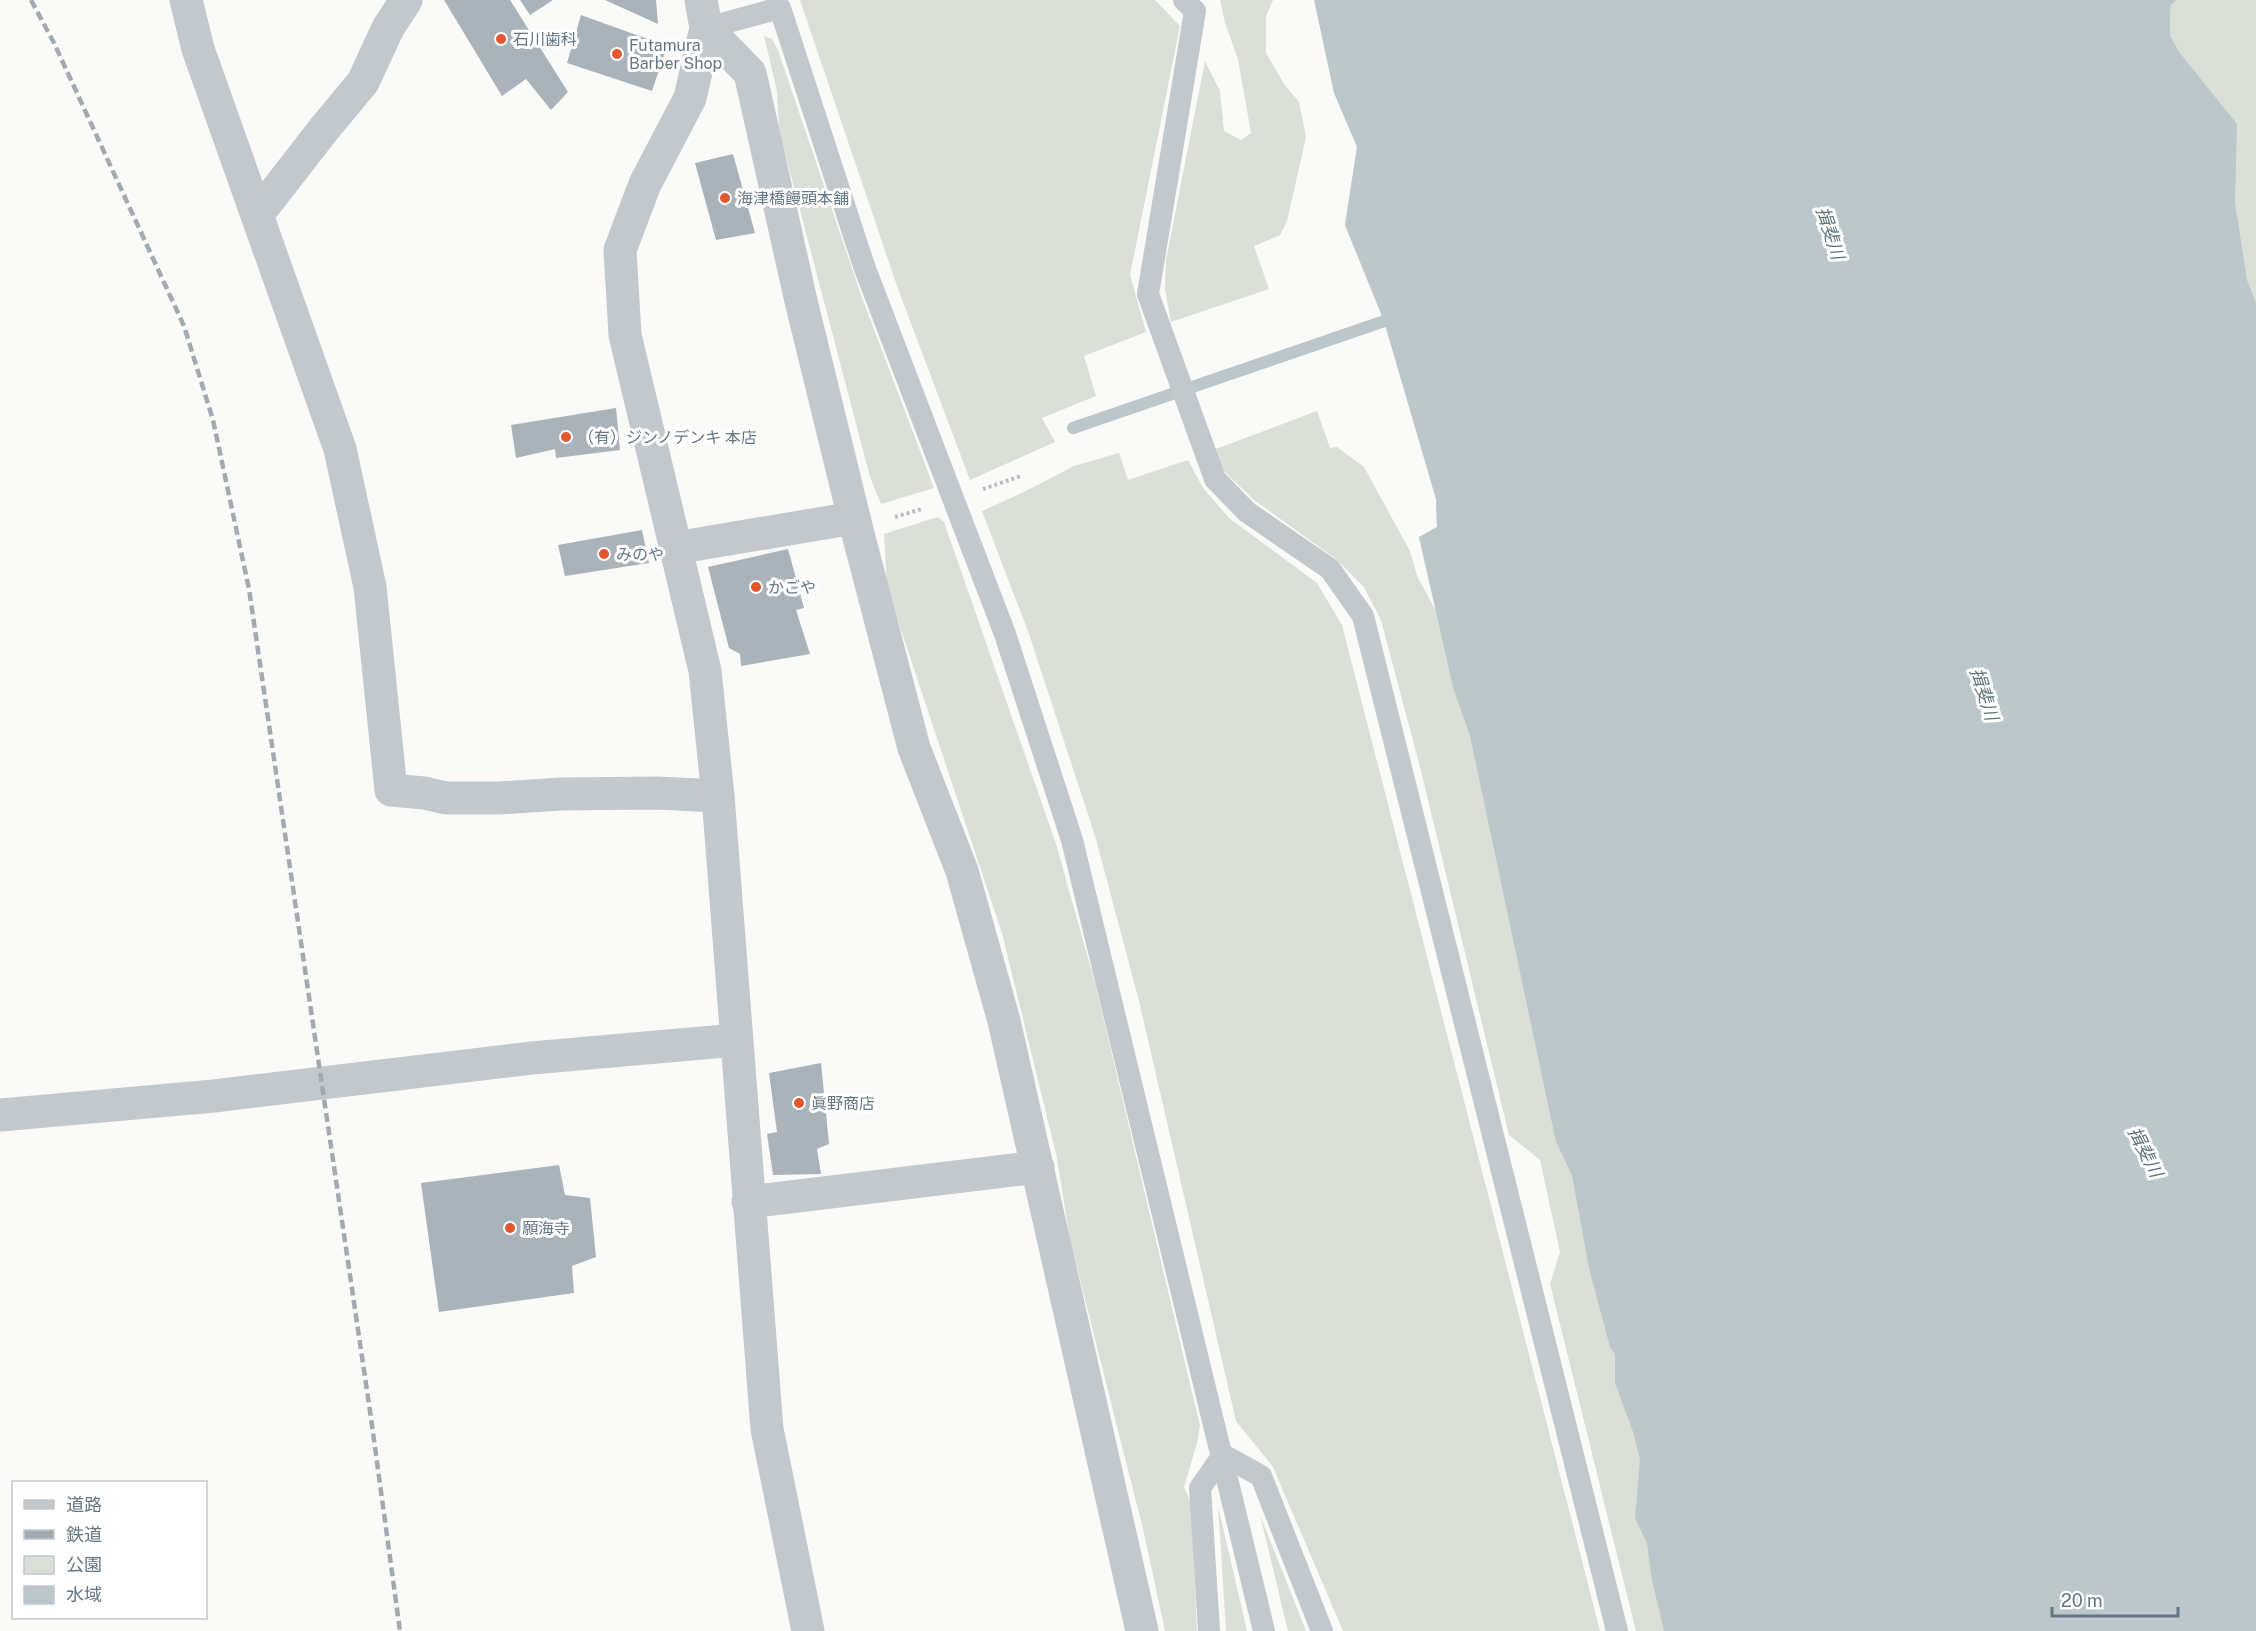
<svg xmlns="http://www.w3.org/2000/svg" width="2256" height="1631" font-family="'Public Sans','Noto Sans JP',sans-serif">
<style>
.green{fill:#dadfd7}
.water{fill:#bbc7cb}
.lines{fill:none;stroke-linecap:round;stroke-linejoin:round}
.stream{stroke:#bbc7cb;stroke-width:12}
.building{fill:#aab3b9}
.path{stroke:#bbbfc2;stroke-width:4;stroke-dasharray:3 3;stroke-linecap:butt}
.service{stroke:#c3c8cc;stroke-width:22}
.minor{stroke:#c3c8cc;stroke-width:33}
.rail{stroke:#a2aab0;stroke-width:4.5;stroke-dasharray:9 4.5;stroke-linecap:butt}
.poi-dot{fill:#e4572e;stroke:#fff;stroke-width:2}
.labels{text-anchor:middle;stroke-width:6;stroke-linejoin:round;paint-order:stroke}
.poi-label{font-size:16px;fill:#657683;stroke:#fff;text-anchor:start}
.water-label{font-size:18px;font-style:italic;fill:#60757c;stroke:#fff}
</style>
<rect width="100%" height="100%" fill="#fafaf8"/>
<!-- green -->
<g class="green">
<path d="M800 0H1155L1180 26 1130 275 1146 332 1084 356 1096 396 1042 418 1055 442 970 480 897 286Z"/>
<path d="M1220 0H1273L1266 16V53L1284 84 1299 102 1306 137 1287 221 1280 235 1254 246 1269 289 1171 322 1165 289 1166 260 1205 61 1220 91 1224 131 1241 140 1251 133 1238 59 1225 23Z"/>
<path d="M2120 0H2256V417Z"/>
<path d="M764 36 772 39 778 50 861 295 934 488 881 504 870 477 779 130 777 91Z"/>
<path d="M1357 147 1700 1631H1636L1550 1284 1560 1252 1540 1160 1509 1135 1421 771 1381 620 1364 587 1336 559 1254 500 1224 471 1213 450 1317 411 1330 448 1337 447 1364 467 1410 551 1417 576 1436 611 1419 537 1437 527 1436 499 1384 321 1345 225Z"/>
<path d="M1119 453 1128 480 1188 460 1203 488 1229 518 1317 583 1342 625 1600 1631H1343L1273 1467 1236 1421 1139 1001 1096 839 1029 634 982 511 1026 491 1074 466Z"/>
<path d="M938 517 944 522 1056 844 1095 983 1200 1426 1197 1443 1184 1487 1191 1504 1197 1631H1165L1144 1533 1070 1240 1057 1158 1002 933 887 588 884 534Z"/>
<path d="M1218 1506 1247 1631H1226Z"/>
<path d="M1260 1515 1306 1631H1288Z"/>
</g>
<!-- water -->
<path class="water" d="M2176 0 2171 5 2170 12V36L2179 52 2237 124 2235 203 2247 280 2256 303V1631H1664L1652 1580 1647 1543 1635 1518 1640 1459 1633 1432 1615 1383V1354L1610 1347 1589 1268 1572 1175 1556 1142 1470 736 1453 687 1419 537 1437 527 1436 499 1384 321 1345 225 1357 147 1334 93 1314 0Z"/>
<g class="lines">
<!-- stream -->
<path class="stream" d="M1073 428 1399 316"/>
</g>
<!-- building -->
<g class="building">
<path d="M444 0H510L568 92 551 110 526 79 502 96Z"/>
<path d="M520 0H553L530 15Z"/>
<path d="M605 0H656L658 24Z"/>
<path d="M581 15 667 46 652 91 567 63Z"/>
<path d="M733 154 755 233 716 240 695 163Z"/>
<path d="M616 408 620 450 556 458 555 449 516 458 511 425Z"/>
<path d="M642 530 649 563 565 576 558 545Z"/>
<path d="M788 549 804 608 796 610 810 654 741 666 740 654 729 648 708 567Z"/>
<path d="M821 1063 829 1144 817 1149 821 1174 773 1175 767 1134 777 1132 769 1073Z"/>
<path d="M559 1165 565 1195 590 1198 596 1257 572 1266 574 1293 439 1312 421 1183Z"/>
</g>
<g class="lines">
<!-- path -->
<g class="path">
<path d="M983 489 1021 476"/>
<path d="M895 517 922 509"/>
</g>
<!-- service -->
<g class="service">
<path d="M1184 0 1195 11 1148 294 1215 479 1247 512 1330 569 1363 616 1617 1631"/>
<path d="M706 28 780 8 864 266 1005 634 1072 840 1264 1631"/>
<path d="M1209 1631 1200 1488 1223 1455 1261 1476 1322 1631"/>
</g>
<!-- minor -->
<g class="minor">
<path d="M186 0 198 49 340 449 370 587 391 790 424 793 446 798H499L561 794 657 793 718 796"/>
<path d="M701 0 706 28 690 98 645 184 620 250 625 335 705 671 718 796 767 1429 808 1631"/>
<path d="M706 28 750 73 801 301 857 530 914 748 962 871 1004 1021 1142 1631"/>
<path d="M258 214 324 129 363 82 388 28 406 0"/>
<path d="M675 548 854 518"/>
<path d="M0 1115 214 1096 532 1058 736 1040"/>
<path d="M748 1202 1038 1167"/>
</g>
<!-- rail -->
<path class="rail" d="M31 0 54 43 184 326 213 420 249 589 371 1418 400 1631"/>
</g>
<!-- markers -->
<g class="poi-dot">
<circle cx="501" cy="39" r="6"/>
<circle cx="617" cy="54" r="6"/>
<circle cx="725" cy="198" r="6"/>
<circle cx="566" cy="437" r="6"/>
<circle cx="604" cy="554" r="6"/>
<circle cx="756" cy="587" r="6"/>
<circle cx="799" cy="1103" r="6"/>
<circle cx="510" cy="1228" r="6"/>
</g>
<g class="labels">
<!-- poi labels -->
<g class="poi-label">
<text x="513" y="45">石川歯科</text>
<text x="629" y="51">Futamura<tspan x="629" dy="18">Barber Shop</tspan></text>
<text x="737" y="204">海津橋饅頭本舗</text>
<text x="578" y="443">（有）ジンノデンキ 本店</text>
<text x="616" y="560">みのや</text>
<text x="768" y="593">かごや</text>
<text x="811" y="1109">眞野商店</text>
<text x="522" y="1234">願海寺</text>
</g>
<!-- water labels -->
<g class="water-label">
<text transform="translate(1830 233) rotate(72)" y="6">揖斐川</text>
<text transform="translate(1984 694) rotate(72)" y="6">揖斐川</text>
<text transform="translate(2145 1152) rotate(63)" y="6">揖斐川</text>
</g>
</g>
<!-- legend -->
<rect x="12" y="1481" width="195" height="138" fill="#ffffff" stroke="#c1c8cd" stroke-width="1.5"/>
<rect x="24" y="1500" width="30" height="9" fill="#c3c8cc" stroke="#c1c8cd" stroke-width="1.5"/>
<text x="66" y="1511" font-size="18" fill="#657683">道路</text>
<rect x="24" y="1530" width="30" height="9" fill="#a2aab0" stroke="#c1c8cd" stroke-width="1.5"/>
<text x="66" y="1541" font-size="18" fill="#657683">鉄道</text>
<rect x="24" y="1556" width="30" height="18" fill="#dadfd7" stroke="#c1c8cd" stroke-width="1.5"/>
<text x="66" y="1571" font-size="18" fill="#657683">公園</text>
<rect x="24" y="1586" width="30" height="18" fill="#bbc7cb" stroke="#c1c8cd" stroke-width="1.5"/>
<text x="66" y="1601" font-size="18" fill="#657683">水域</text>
<!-- scale -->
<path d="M2052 1607v9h126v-9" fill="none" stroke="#657683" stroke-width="3"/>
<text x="2061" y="1607" font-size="18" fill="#657683" stroke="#ffffff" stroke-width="4.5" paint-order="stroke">20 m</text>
</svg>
